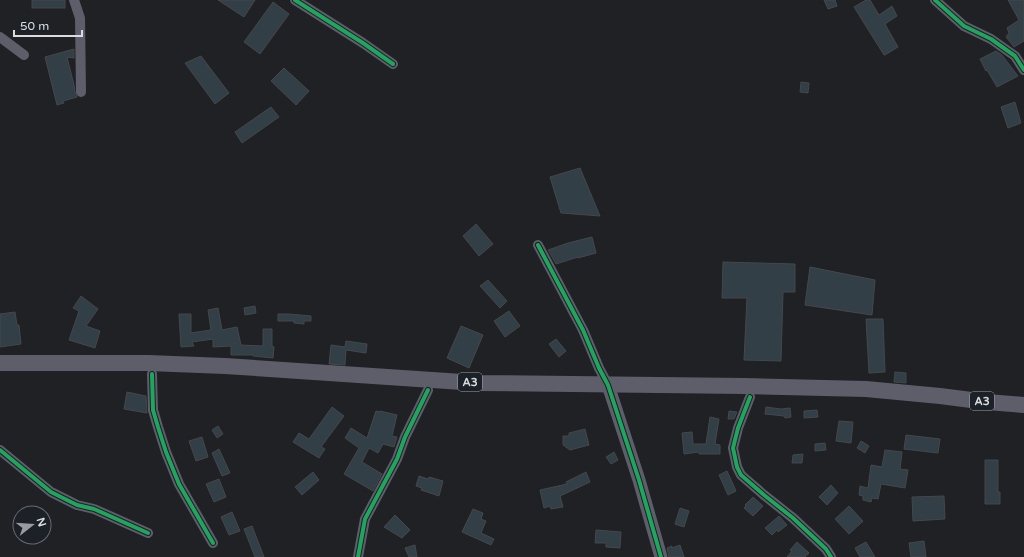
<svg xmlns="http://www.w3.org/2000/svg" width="1024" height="557" font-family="'Varela Round',sans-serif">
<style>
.building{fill:#323f47;stroke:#45484a}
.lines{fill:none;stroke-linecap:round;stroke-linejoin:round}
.minor{stroke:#5e5e6b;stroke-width:10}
.tertiary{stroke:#5e5e6b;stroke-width:13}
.primary{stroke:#5d5e6a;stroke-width:16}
.cycleway-casing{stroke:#1c2027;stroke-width:6}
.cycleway{stroke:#20a55d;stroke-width:4}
.labels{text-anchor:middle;stroke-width:3.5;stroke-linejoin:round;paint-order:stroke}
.shield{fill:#1c2027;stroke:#a0a4a9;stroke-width:1}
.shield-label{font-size:11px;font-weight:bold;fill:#d9dce1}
</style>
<rect width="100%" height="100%" fill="#1f2124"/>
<!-- building -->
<g class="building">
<rect x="32" y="0" width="33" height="8"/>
<path d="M218 0H255L244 17Z"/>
<path d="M824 0H835L837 6 828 9Z"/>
<path d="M866 0H870L879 15 892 6 897 16 885 24 898 47 885 55H884L854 7Z"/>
<path d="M1008 0H1024V41L1014 47 1006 37 1009 33 1007 28 1019 20Z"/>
<path d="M273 2 289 14 260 54 244 42Z"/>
<path d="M74 49V58L67 57 74 85 75 92 77 97 63 101 64 103 57 105 45 57Z"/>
<path d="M996 51 1002 55 1018 76 997 87 987 70 986 71 980 59Z"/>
<path d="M201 56 229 93 215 104 185 63Z"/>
<path d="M284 68 309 91 296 105 271 81Z"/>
<path d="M801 82 809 83 808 93 800 92Z"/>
<path d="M1015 102 1021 123 1008 128 1001 107Z"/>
<path d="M271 107 279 117 242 143 235 132Z"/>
<path d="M580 168 600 216 561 213 550 177Z"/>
<path d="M476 224 493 244 479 256 463 236Z"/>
<path d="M592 237 596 253 578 258V257L556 264 548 250 568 243Z"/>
<path d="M723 262 795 264V292H783L781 361 744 360 747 298H722Z"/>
<path d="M810 267 875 280 872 315 805 305Z"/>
<path d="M488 280 507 301 500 308 480 286Z"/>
<path d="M81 296 98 309 86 326 100 331 95 348 69 340 79 311 73 308Z"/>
<path d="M255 306 256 313 245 315 244 308Z"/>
<path d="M218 308 222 330 237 327 241 345 263 346V329H272V346L274 347 273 358 253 356V355H231V346L213 347V339L192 342 194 346 181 347 179 314H191V333L211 330 208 310Z"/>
<path d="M509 311 520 326 505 337 494 321Z"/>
<path d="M15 312 17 325H19L21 344 0 347V314Z"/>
<path d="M278 314H289L311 316V321H304V324L294 323V321H278Z"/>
<path d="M866 319H883L885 372 869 373Z"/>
<path d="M461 326 483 335 469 368 447 358Z"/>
<path d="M556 339 566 351 559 357 549 344Z"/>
<path d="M346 341 367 344 366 353 346 350 345 365 329 364 331 345 345 347Z"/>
<path d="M895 372 906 373V383L894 382Z"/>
<path d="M127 392 146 396 147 413 124 409Z"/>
<path d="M332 407 344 416 321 447 325 449 319 458 293 442 299 433 309 439Z"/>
<path d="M766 407 781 409 790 408 791 417 785 418 784 416 765 414Z"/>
<path d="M817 410 818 417 804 418V411Z"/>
<path d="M376 411 380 412V411L397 415 392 436 397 437 394 447 383 444 378 453 369 448 362 462 382 474 373 491 344 474 359 448 345 438 351 428 367 438Z"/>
<path d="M729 411 737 412 734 419H728Z"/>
<path d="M710 417 719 419 715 444 720 445V454H699V452L684 454 682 433 692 432 693 444H706Z"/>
<path d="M839 421 853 422 851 443 836 441Z"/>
<path d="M218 426 223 434 217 438 212 430Z"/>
<path d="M585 429 589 445 570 450 563 445V436H569V433Z"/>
<path d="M906 435 940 439 938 453 904 449Z"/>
<path d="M202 437 208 457 196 461 189 441Z"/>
<path d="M861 441 869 446 865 453 857 448Z"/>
<path d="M825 443 826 450 815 451V444Z"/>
<path d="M219 449 230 473 222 476 212 453Z"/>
<path d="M885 450 902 452 900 469 908 470 905 488 881 484 878 499 872 498 871 502 863 500V496L859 495 860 486 868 488 871 465 882 467Z"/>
<path d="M614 452 618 460 611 464 606 457Z"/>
<path d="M803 454 802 463H792L793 455Z"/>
<path d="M985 460H998V492H1000V504H985Z"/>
<path d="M727 471 736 491 728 495 719 475Z"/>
<path d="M313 472 319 480 302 495 295 487Z"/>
<path d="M586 472 590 482 560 496 563 507 551 509 550 506 544 508 540 490 567 484 566 482Z"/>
<path d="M419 476 428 479 429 477 443 481 439 496 421 490 422 488 416 486Z"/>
<path d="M219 479 226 497 214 502 206 484Z"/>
<path d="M831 485 838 493 827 505 819 497Z"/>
<path d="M944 496 945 519 913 521 912 497Z"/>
<path d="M753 497 763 506 753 516 744 508 746 506 745 505Z"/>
<path d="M849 506 863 521 849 534 835 519Z"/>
<path d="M680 508 689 511 684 527 675 524Z"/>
<path d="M473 509 483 513 481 519 486 521 481 533 494 539 491 545 462 532Z"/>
<path d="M232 512 240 531 229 535 221 517Z"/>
<path d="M395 515 410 530 402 538 384 527Z"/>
<path d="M779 516 787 525 778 532 777 530 772 535 765 528Z"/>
<path d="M252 526 264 557H255L244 529Z"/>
<path d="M596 530 621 532 620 548 606 547V543H595Z"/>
<path d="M924 541 926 557H911L909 543Z"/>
<path d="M797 542 809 553 805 557H787L792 551 790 550Z"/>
<path d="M866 542 875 557H860L855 548Z"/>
<path d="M415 545 417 557H409L405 548Z"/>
<path d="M680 545 684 557H669L667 548 672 546V548Z"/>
</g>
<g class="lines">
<!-- minor -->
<g class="minor">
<path d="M74 0 80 18 81 92"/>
<path d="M295 0 363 43 393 64"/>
<path d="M935 0 964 26 991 39 1015 56 1024 70"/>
<path d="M0 37 24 55"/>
<path d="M538 245 583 330 599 368 608 385"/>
<path d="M152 374 153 410 158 427 166 452 179 484 213 543"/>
<path d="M750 397 738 428 733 448 737 467 741 475 764 495 793 518 826 549 831 557"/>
<path d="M0 450 51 492 77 505 94 509 148 533"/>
<path d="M358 557 365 519 397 459 405 437 428 390"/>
</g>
<!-- tertiary -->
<path class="tertiary" d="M608 385 639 480 661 557"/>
<!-- primary -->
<path class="primary" d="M0 363H148L225 366 477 383 744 386 866 389 940 396 987 402 1024 405"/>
<defs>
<g id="cycleway">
<path d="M295 0 363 43 393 64"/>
<path d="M935 0 964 26 991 39 1015 56 1024 70"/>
<path d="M538 245 583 330 599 368 608 385 639 480 661 557"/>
<path d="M152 374 153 410 158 427 166 452 179 484 213 543"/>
<path d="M750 397 738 428 733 448 737 467 741 475 764 495 793 518 826 549 831 557"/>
<path d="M0 450 51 492 77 505 94 509 148 533"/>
<path d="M358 557 365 519 397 459 405 437 428 390"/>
</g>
</defs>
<!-- cycleway casing -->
<use href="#cycleway" class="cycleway-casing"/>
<!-- cycleway -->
<use href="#cycleway" class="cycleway"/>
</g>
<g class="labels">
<!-- shield labels -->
<g class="shield">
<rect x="458" y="373" width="24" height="18" rx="3"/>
<rect x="970" y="392" width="24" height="18" rx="3"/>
</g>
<g class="shield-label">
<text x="470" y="386">A3</text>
<text x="982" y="405">A3</text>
</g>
</g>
<!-- north arrow -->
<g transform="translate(32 525) rotate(73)"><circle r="19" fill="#1c2027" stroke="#686b71"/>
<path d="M0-3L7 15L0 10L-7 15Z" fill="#989b9f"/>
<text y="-6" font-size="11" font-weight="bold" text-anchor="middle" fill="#d9dce1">N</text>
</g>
<!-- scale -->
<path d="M14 30v6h68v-6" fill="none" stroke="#d9dce1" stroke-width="2"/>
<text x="20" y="30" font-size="12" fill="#d9dce1" stroke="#1c2027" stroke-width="3" paint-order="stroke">50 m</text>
</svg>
